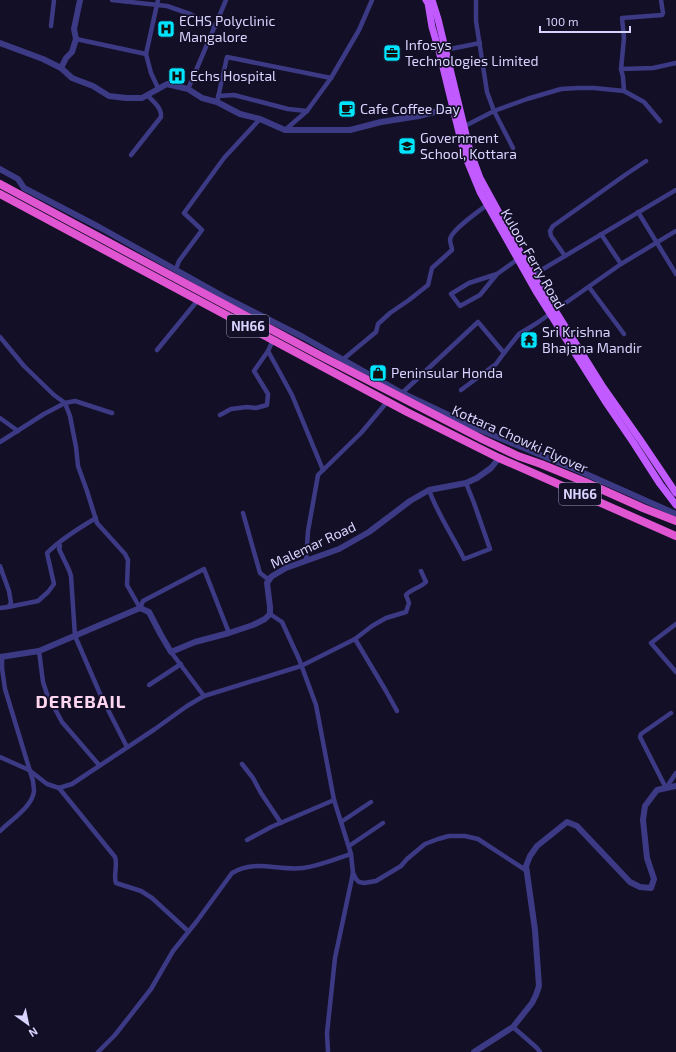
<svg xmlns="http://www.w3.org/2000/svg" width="676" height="1052" font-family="'Exo 2',sans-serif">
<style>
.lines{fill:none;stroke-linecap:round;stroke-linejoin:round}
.minor{stroke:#3d3a85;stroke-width:4.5}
.tertiary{stroke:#3d3a85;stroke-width:6}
.primary{stroke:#c25bff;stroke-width:7}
.trunk{stroke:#e055d1;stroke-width:8}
.labels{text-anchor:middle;stroke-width:3.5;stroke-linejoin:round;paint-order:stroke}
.shield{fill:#130f26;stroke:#9e99be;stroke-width:1}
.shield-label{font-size:13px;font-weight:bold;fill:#d9d4ff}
.poi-label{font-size:14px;fill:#d9d4ff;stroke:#130f26;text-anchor:start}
.street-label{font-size:14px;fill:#d9d4ff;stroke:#130f26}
.district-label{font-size:18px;font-weight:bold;letter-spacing:1px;fill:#ffd6f0;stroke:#130f26}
</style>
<rect width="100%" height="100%" fill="#130f26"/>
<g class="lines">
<!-- minor -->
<g class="minor">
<path d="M112 0 167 6 190 14 215 27"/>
<path d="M158 0 146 54 151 73 158 88"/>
<path d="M476 0V21L487 92 494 111 513 148"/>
<path d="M51 26 54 0"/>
<path d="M76 39 146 54"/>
<path d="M445 50 480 43"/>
<path d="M621 69 624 38 622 18 662 15 663 13 661 0"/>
<path d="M188 89 226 0"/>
<path d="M624 91 623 77 621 69 653 68 676 63"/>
<path d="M218 96 234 95 288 109 307 111"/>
<path d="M217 102 227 57 331 78"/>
<path d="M463 127 494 111 527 99 561 89 578 88H594L624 91 644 102 660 121"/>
<path d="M285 130 307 111 331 78 359 30 372 0"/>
<path d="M131 155 161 117C162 108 153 101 147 95"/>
<path d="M638 212 676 274"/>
<path d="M601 234 621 264"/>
<path d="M565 256 551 236 550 231 553 226 625 175 646 161"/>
<path d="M176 269 179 261 202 230 184 213 224 158 260 119"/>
<path d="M497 274 469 283 451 294 460 306 480 295 497 274 518 259"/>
<path d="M533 275 676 190"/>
<path d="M589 287 624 334"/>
<path d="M0 337 24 366 54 395 65 403 70 416 76 447 78 466 87 491 97 523 125 554 128 560 127 585 140 608"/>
<path d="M157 350 198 300"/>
<path d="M268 351 292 395 323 470"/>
<path d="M341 361 376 332 378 324 390 313 409 300 428 285 432 268 452 250C452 247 450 243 450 240 450 231 479 211 487 205"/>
<path d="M461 390 496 364 504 353"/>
<path d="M401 394 478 322 504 353 519 334 537 323 621 264 676 231"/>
<path d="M220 415 231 409 247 407 256 408 267 405 268 394 254 371 268 351 273 340"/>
<path d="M0 418 18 431"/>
<path d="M0 442 44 414 65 403 75 401 112 413"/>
<path d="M429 490C438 515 453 536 464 559L490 549 474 503 466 483"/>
<path d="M243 513 260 573 269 580"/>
<path d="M60 546 59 549 69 570 71 576 75 636 101 696 127 747"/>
<path d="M306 561 308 531 318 475 361 433 387 402"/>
<path d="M0 566 9 591 11 603 8 607 0 608"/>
<path d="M8 607 38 601 48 592 54 584 47 553C61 539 79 528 96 518"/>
<path d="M140 608 143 601 204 569 229 633"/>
<path d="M270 614 282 622 299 659 316 705 334 800 341 822 351 854 353 873 356 879 359 882 364 883 376 881 401 866 407 859 425 844 438 839 449 836H465L478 839 527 871"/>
<path d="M676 624 651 643 676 672"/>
<path d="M355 639 386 691 397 711"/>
<path d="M39 651 43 682 47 694 62 722 99 765"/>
<path d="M149 685 181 664"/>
<path d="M204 696 301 666 355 639 372 626 386 618 406 612 409 603 406 595C411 589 420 588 426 582L421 571"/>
<path d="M0 757 29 770 47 784 59 788 72 784 155 729 187 706 204 696 171 652"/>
<path d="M242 764 253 778 261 793 281 823"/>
<path d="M59 788 115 857C118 865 113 875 116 883L141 891 152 898 188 931"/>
<path d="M666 788 640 737 641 734 671 713"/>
<path d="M666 788 676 773"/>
<path d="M341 822 371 802"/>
<path d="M0 831C10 821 33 806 34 791 34 788 33 784 33 781L5 689 2 668V656"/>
<path d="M247 840 271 827 334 800"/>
<path d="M349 846 383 823"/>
<path d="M513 1027 537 1048 540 1052"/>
<path d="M98 1052 115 1035 151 989 173 951 197 921 232 873C255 859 278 871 303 868 319 866 335 859 351 854"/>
<path d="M328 1052 327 1033 335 958 353 873"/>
</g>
<!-- tertiary -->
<g class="tertiary">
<path d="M0 43 43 59 61 68 72 78 93 86 109 96 126 98H142L167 84 188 89 202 98 217 102 240 114 260 119 285 130H350L381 122 419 116 457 106"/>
<path d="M61 68 66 58 72 52 76 39 74 29 80 0"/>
<path d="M0 169 18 179 24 188 99 227 228 299 303 337 402 393 478 429 577 470 676 514"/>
<path d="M0 657 39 651 140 608 149 612 161 635 171 652 195 642 229 633 253 625 265 619 270 614V607L267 583 271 577 274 575 286 568 339 549 369 532 410 501 429 490 466 483 477 478 491 468 499 458"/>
<path d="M474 1052 513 1027 532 1003 536 995 539 986 535 930 526 866 530 856 537 846 567 822 577 826 630 882 640 887 651 888 654 879 647 858 643 820 645 806 657 790 676 786"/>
</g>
<!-- primary -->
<g class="primary">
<path d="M426 0 428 3 432 27 439 51 464 153 480 192 537 293 605 401 633 442 660 484 676 505"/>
<path d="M432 0 438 19 470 151 480 178 533 275 603 387 641 441 676 493"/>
</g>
<!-- trunk -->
<g class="trunk">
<path d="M0 184 321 356 482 439 518 456 541 464 585 482 643 508 676 521"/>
<path d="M0 194 407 412 499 458 676 536"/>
</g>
</g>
<!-- icons -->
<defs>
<symbol id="hospital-square" viewBox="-11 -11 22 22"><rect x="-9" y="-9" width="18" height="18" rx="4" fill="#00e5ff" stroke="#130f26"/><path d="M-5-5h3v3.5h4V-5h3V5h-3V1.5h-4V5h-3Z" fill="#111"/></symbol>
<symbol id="office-square" viewBox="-11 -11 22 22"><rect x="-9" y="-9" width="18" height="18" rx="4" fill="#00e5ff" stroke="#130f26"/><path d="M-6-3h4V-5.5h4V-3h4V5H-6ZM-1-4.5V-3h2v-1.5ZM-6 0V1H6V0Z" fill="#111"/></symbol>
<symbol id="cafe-square" viewBox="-11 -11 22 22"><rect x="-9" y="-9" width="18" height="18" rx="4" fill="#00e5ff" stroke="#130f26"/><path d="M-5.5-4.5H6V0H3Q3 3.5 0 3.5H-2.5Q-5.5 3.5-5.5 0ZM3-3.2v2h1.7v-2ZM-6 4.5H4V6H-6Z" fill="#111"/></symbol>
<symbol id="school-square" viewBox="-11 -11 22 22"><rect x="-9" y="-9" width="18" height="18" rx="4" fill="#00e5ff" stroke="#130f26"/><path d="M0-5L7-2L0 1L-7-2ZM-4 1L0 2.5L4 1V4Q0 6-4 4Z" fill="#111"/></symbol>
<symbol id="temple-square" viewBox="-11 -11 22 22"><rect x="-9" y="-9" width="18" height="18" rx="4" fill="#00e5ff" stroke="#130f26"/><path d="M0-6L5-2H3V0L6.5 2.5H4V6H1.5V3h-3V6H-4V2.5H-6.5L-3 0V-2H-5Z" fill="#111"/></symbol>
<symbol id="shop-square" viewBox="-11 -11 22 22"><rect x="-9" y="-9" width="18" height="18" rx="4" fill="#00e5ff" stroke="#130f26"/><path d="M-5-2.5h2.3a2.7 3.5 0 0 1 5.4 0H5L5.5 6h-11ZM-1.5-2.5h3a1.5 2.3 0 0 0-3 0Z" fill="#111"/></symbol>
</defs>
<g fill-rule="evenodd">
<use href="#hospital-square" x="156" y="19" width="20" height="20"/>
<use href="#office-square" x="382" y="43" width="20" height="20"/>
<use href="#hospital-square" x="167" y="66" width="20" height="20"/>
<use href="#cafe-square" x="337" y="99" width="20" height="20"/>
<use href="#school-square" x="397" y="136" width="20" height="20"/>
<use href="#temple-square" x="519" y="330" width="20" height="20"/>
<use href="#shop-square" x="368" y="363" width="20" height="20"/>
</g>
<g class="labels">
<!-- shield labels -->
<g class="shield">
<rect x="227" y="315" width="42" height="22" rx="3"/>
<rect x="559" y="483" width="42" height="22" rx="3"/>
</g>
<g class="shield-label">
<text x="248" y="331">NH66</text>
<text x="580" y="499">NH66</text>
</g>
<!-- poi labels -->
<g class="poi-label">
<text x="179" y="26">ECHS Polyclinic<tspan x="179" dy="16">Mangalore</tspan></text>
<text x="405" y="50">Infosys<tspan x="405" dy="16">Technologies Limited</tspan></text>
<text x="190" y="81">Echs Hospital</text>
<text x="360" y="114">Cafe Coffee Day</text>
<text x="420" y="143">Government<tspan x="420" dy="16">School, Kottara</tspan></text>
<text x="542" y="337">Sri Krishna<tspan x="542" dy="16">Bhajana Mandir</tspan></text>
<text x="391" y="378">Peninsular Honda</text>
</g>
<!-- street labels -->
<g class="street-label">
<text transform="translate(533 259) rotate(60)" y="5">Kuloor Ferry Road</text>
<text transform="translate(520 439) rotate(24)" y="5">Kottara Chowki Flyover</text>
<text transform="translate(313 545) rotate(-25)" y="5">Malemar Road</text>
</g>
<!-- district labels -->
<g class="district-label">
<text x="81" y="708">DEREBAIL</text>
</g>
</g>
<!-- north arrow -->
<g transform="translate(28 1024) rotate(147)" stroke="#130f26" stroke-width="3" paint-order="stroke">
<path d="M0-3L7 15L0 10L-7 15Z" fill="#d9d4ff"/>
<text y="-6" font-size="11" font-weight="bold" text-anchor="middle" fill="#d9d4ff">N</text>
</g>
<!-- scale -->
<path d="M540 26v6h90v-6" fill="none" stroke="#d9d4ff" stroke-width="2"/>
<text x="546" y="26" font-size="12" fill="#d9d4ff" stroke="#130f26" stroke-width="3" paint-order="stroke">100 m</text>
</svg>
